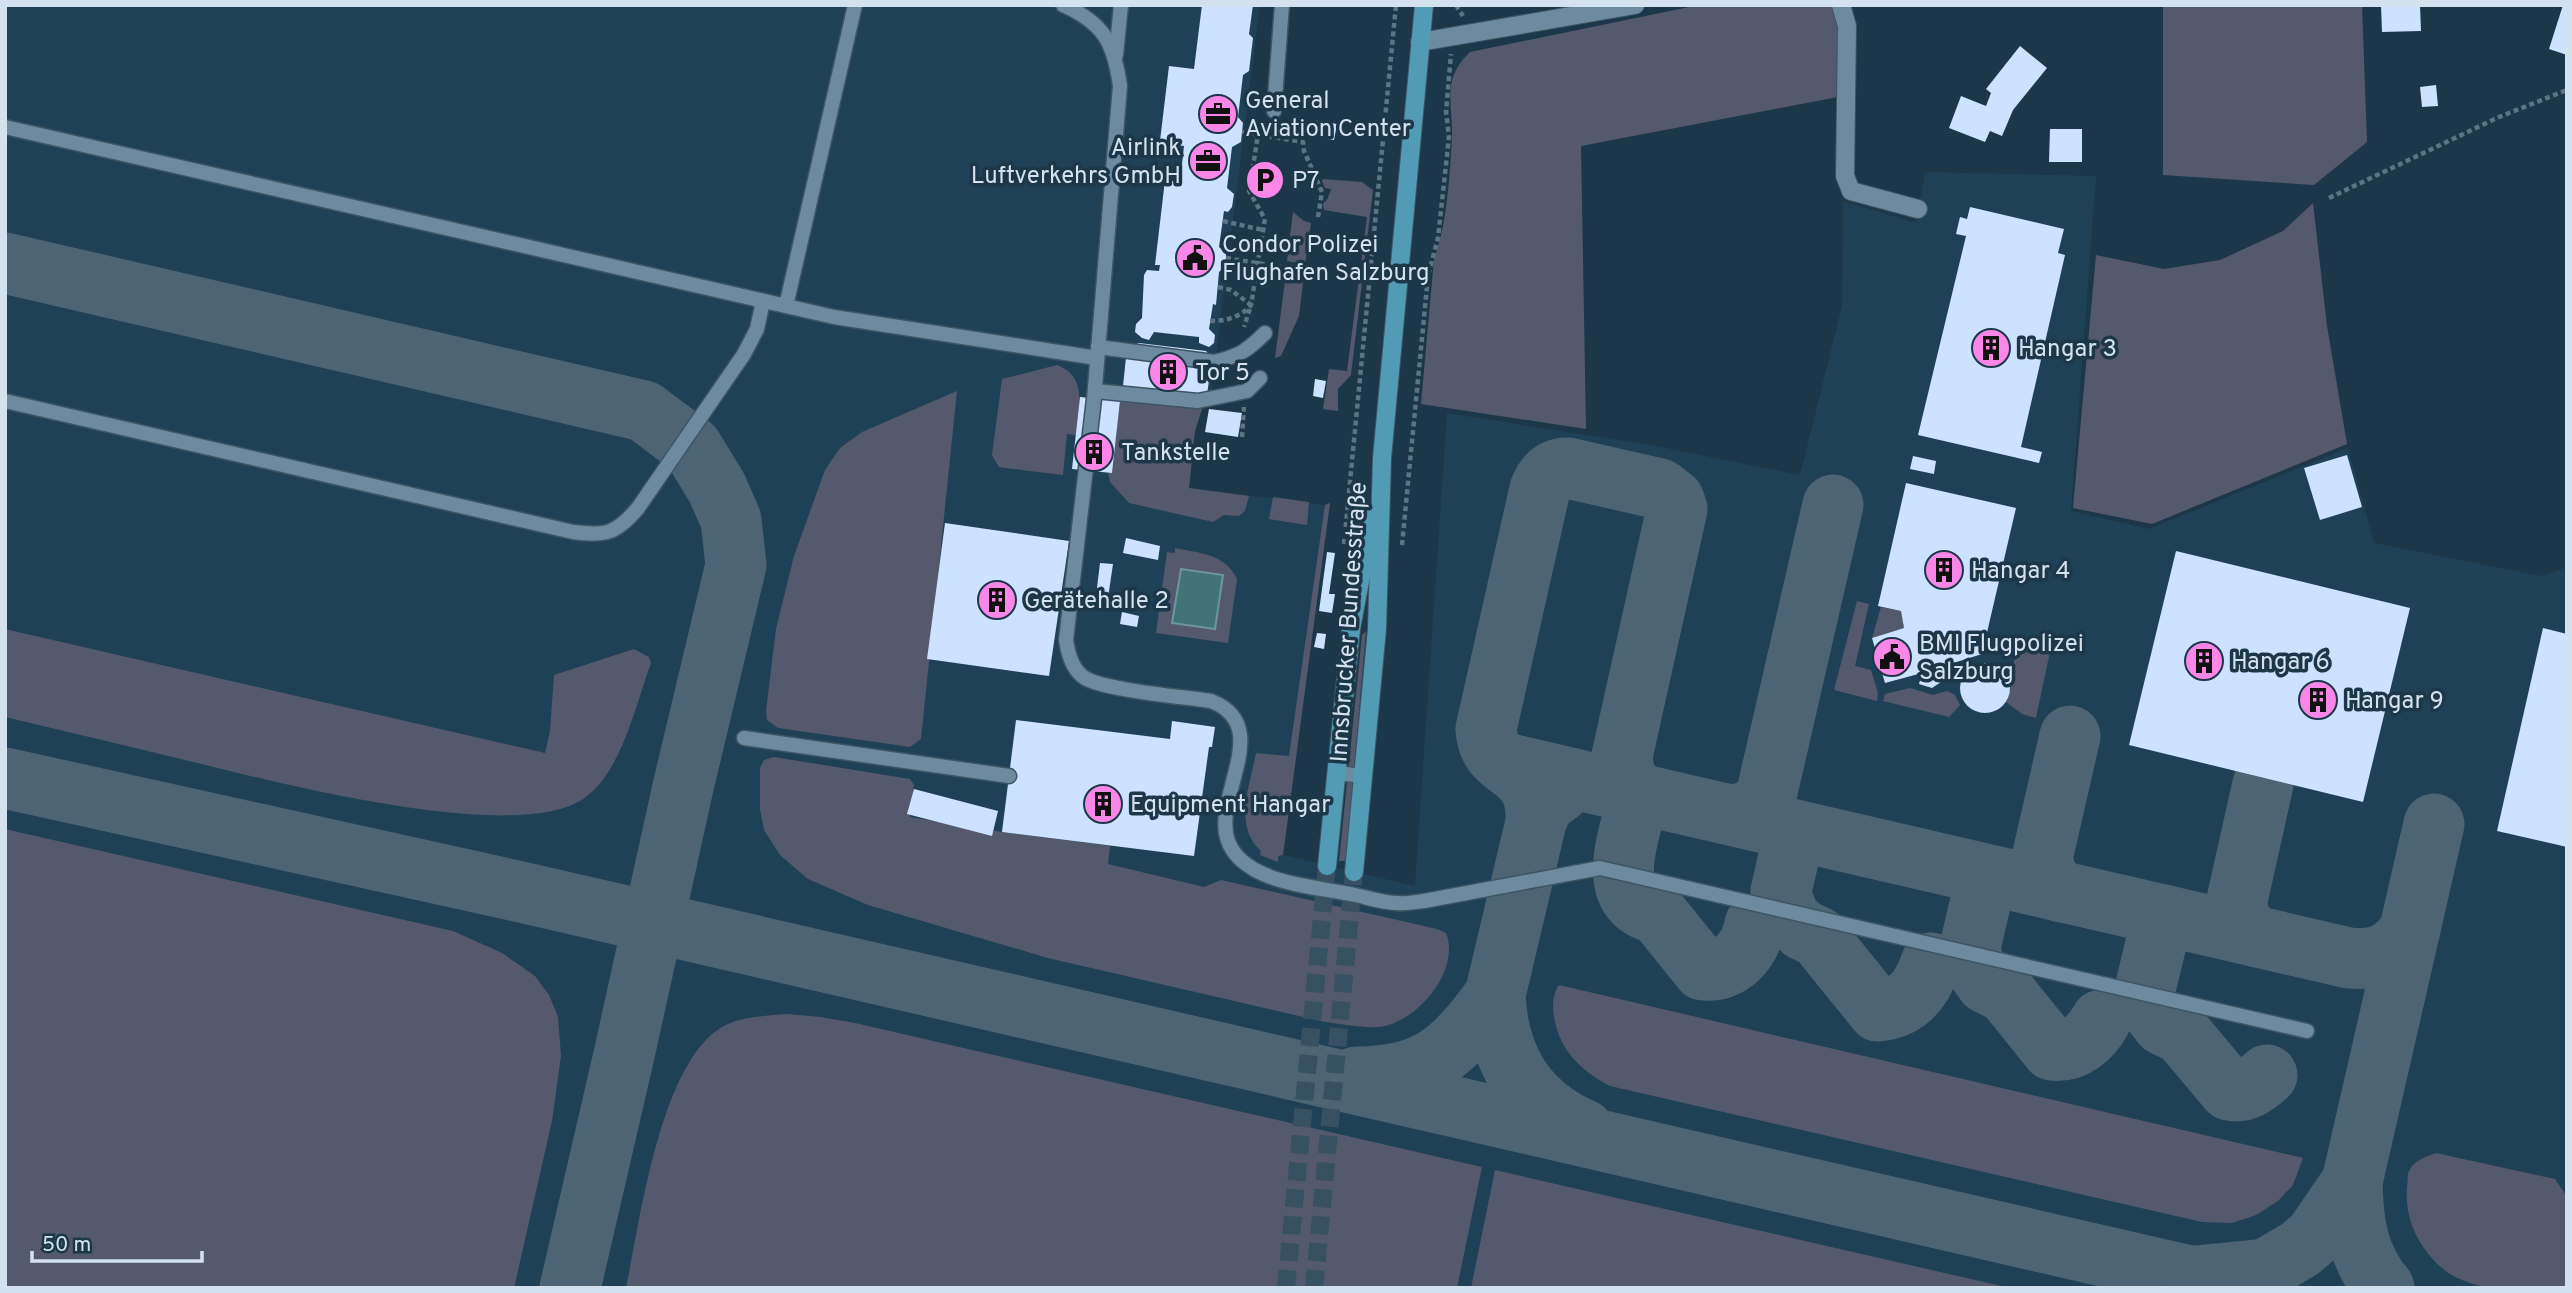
<svg xmlns="http://www.w3.org/2000/svg" width="2572" height="1293" font-family="Overpass,sans-serif">
<style>
.built{fill:#1f4157}
.green{fill:#55596d}
.water{fill:#427477;stroke:#6e959b;stroke-width:2}
.lines{fill:none;stroke-linecap:round;stroke-linejoin:round}
.taxiway{stroke:#4c6474;stroke-width:61}
.building{fill:#cde2ff}
.primary-tunnel{stroke:#375162;stroke-width:18;stroke-dasharray:18 9;stroke-linecap:butt}
.lane-casing{stroke:#3d5564;stroke-width:17}
.street-casing{stroke:#3d5564;stroke-width:20}
.primary-casing{stroke:#3d5564;stroke-width:20}
.path{stroke:#5d7484;stroke-width:4.5;stroke-dasharray:5 3.5;stroke-linecap:butt}
.lane{stroke:#6d8ba0;stroke-width:14}
.street{stroke:#6d8ba0;stroke-width:18}
.primary{stroke:#519bb5;stroke-width:18}
.labels{text-anchor:middle;stroke-width:7;stroke-linejoin:round;paint-order:stroke}
.poi-label{font-size:24px;fill:#d3e2ee;stroke:#1c3749;text-anchor:start}
.street-label{font-size:24px;fill:#d3e2ee;stroke:#1c3749}
</style>
<rect width="100%" height="100%" fill="#1c3749"/>
<!-- built -->
<path class="built" d="M5 5H1260L1211 394 1202 409 1195 431 1189 488 1325 505 1330 503 1283 855 1415 886 1447 413 1656 446 1800 475 1842 306 1843 201 1916 223 1925 172 2096 176 2071 511 2149 529 2348 448 2374 543 2541 576 2567 567V1288H5Z"/>
<!-- green -->
<g class="green">
<path d="M1699 5H1834L1838 34V97L1581 146 1586 429 1421 404 1434 259C1447 226 1450 173 1452 137 1453 102 1441 80 1470 52Z"/>
<path d="M2163 5H2362L2367 142 2314 185 2163 175Z"/>
<path d="M1323 179 1362 182 1373 190 1351 375 1338 389V411L1323 409 1329 369 1347 371 1367 217 1324 210 1323 204 1327 200 1331 189 1325 188 1322 181Z"/>
<path d="M2313 203 2327 326 2347 444 2152 524 2073 508 2096 255 2164 269 2220 260 2283 231Z"/>
<path d="M1293 212 1304 221 1311 223 1305 265 1287 261Z"/>
<path d="M1286 273 1304 275 1299 316 1281 356 1275 358Z"/>
<path d="M1057 365C1088 377 1079 407 1076 435L1067 434 1063 475 999 467 992 455 1002 379Z"/>
<path d="M957 391 921 739 910 747 778 728 767 720 766 711 776 629 794 556 825 470 840 448 862 432Z"/>
<path d="M1120 401 1202 409 1195 431 1189 488 1249 496 1245 511 1239 516 1224 515 1213 522 1129 503 1110 482 1108 473H1112Z"/>
<path d="M1273 497 1309 502 1307 525 1269 519Z"/>
<path d="M1330 503 1283 855 1278 856V862L1260 855 1261 851C1233 827 1250 785 1256 753L1289 756 1325 505Z"/>
<path d="M1175 548C1199 553 1226 554 1237 579L1228 643 1156 633 1167 552 1175 553Z"/>
<path d="M1857 601 1869 604 1855 666 1871 670 1878 693 1877 701 1834 690Z"/>
<path d="M1881 607 1901 611 1904 628 1872 638Z"/>
<path d="M5 629 545 753 550 731 554 675 634 649 649 657 651 663C636 704 621 774 583 799 513 846 264 779 181 759 123 745 64 731 5 717Z"/>
<path d="M1366 631 1346 861H1339L1362 635Z"/>
<path d="M2014 636 2052 642 2036 718 2022 714 2006 702 2011 687 2005 672C2019 660 2018 652 2014 636Z"/>
<path d="M1910 688 1933 695 1947 691 1955 695 1960 705 1949 717 1883 701 1885 694Z"/>
<path d="M774 757 910 779 914 785 910 817 1002 832 1110 846 1108 864 1204 887 1221 880 1437 929 1446 933C1461 970 1417 1023 1379 1027 1361 1028 1342 1024 1325 1022L1048 958 868 905 808 879 780 855 764 830 760 809V768L764 760Z"/>
<path d="M5 829 453 931 502 953 535 976 549 995 558 1017 561 1056 552 1121 514 1288H5Z"/>
<path d="M1559 985 2303 1158 2293 1185 2278 1201 2256 1215 2232 1223 2202 1222 1610 1086C1582 1071 1562 1053 1555 1022 1552 1009 1552 995 1559 985Z"/>
<path d="M787 1014 820 1017 855 1023 1482 1167 1457 1288H626C640 1222 661 1053 728 1024 746 1016 768 1016 787 1014Z"/>
<path d="M2436 1153 2555 1179 2567 1197V1288H2488C2476 1285 2458 1280 2447 1272 2421 1252 2404 1221 2407 1187 2408 1182 2407 1175 2409 1171 2414 1160 2426 1157 2436 1153Z"/>
<path d="M1495 1170 2010 1288H1471Z"/>
</g>
<!-- water -->
<path class="water" d="M1181 569 1223 575 1215 629 1172 623Z"/>
<g class="lines">
<!-- taxiway -->
<g class="taxiway">
<path d="M5 263 644 411 692 447 717 488 731 520 736 565 683 787 624 1055 570 1288"/>
<path d="M1505 763 2349 958C2377 961 2395 953 2410 930"/>
<path d="M5 778 521 892 2242 1288"/>
<path d="M1640 793C1631 829 1600 902 1657 913L1703 970C1731 973 1751 950 1755 924"/>
<path d="M1731 815C1749 813 1759 808 1767 792L1833 505"/>
<path d="M1536 822C1538 758 1489 777 1486 729L1540 489C1546 475 1553 468 1568 468L1660 489 1674 500 1677 509 1622 756 1625 780 1642 795"/>
<path d="M1795 830 1781 891 1782 899 1790 918 1803 930 1818 937 1878 1011C1908 1008 1922 990 1931 963"/>
<path d="M1987 875 1970 947 1974 966 1986 983 2006 993 2052 1050C2074 1053 2091 1038 2101 1020"/>
<path d="M2061 892C2048 881 2043 871 2043 854L2070 736"/>
<path d="M2163 915 2146 985 2145 993 2149 1007 2163 1025 2182 1034 2229 1090C2244 1094 2256 1085 2267 1075"/>
<path d="M2258 937C2243 928 2237 917 2237 900L2263 784"/>
<path d="M1495 995 1536 822 1543 805 1561 791"/>
<path d="M1356 1077C1430 1076 1453 1052 1495 995 1498 1058 1525 1104 1584 1130"/>
<path d="M2352 1182 2434 824"/>
<path d="M2195 1276 2266 1269 2300 1249 2315 1236 2352 1182C2353 1222 2357 1256 2384 1288"/>
</g>
</g>
<!-- building -->
<g class="building">
<path d="M1202 5H1253L1249 34 1253 38 1249 71 1243 75 1238 117 1243 123 1241 142 1232 147 1227 188 1234 194 1232 207 1228 212 1224 211 1219 247 1226 253V258L1224 267 1219 272 1216 305 1213 304 1209 329 1215 335 1214 343 1209 347 1199 343V337L1154 332 1149 340 1142 338 1135 332 1136 324 1142 318 1144 275 1147 270 1159 271 1160 265H1155L1165 180 1180 182 1184 146 1178 145 1177 152 1159 149 1169 66 1194 69Z"/>
<path d="M2381 5H2420L2421 31 2382 32Z"/>
<path d="M2563 5H2567V55L2549 49Z"/>
<path d="M2020 46 2047 68 2013 110 2002 136 1990 131 1985 142 1949 128 1961 96 1986 106 1991 93 1986 89Z"/>
<path d="M2436 85 2438 106 2422 107 2420 87Z"/>
<path d="M1312 120 1337 124 1334 140 1310 136Z"/>
<path d="M2050 129H2082V162H2049Z"/>
<path d="M1970 207 2064 229 2058 253 2065 255 2021 447 2042 452 2039 463 1918 435 1966 236 1956 234 1960 217 1967 219Z"/>
<path d="M1139 343 1206 351 1212 358 1207 395 1131 393 1123 386 1127 348Z"/>
<path d="M1315 379 1326 381 1323 398 1313 396Z"/>
<path d="M1080 397 1120 401 1112 473 1072 469Z"/>
<path d="M1209 409 1242 413 1238 437 1205 432Z"/>
<path d="M2347 455 2362 507 2320 520 2304 468Z"/>
<path d="M1913 456 1936 461 1934 474 1910 469Z"/>
<path d="M1906 483 2016 508 1982 654 1934 669 1943 677 1941 682 1932 688 1919 684 1922 673 1885 683 1872 638 1904 628 1901 611 1878 606Z"/>
<path d="M945 523 1069 541 1049 676 927 659Z"/>
<path d="M1126 538 1160 546 1158 560 1123 553Z"/>
<path d="M2176 551 2410 608 2363 802 2129 745Z"/>
<path d="M1327 552 1335 553 1329 594H1335L1332 613 1319 611Z"/>
<path d="M1100 563 1113 564 1108 598 1096 596Z"/>
<path d="M1122 612 1139 616 1137 627 1120 624Z"/>
<path d="M2543 628 2567 634V847L2497 831Z"/>
<path d="M1317 633 1326 634 1324 649 1314 647Z"/>
<circle cx="1985" cy="688" r="25"/>
<path d="M1016 720 1170 739 1172 721 1215 727 1212 747H1209L1194 856 1002 832Z"/>
<path d="M914 789 998 811 992 836 907 814Z"/>
</g>
<g class="lines">
<!-- primary-tunnel -->
<g class="primary-tunnel">
<path d="M1286 1288 1327 866"/>
<path d="M1314 1288 1354 872"/>
</g>
<defs>
<g id="lane">
<path d="M1063 5C1104 23 1114 43 1120 86L1094 399 1066 640C1068 654 1072 670 1085 678 1104 690 1185 697 1211 701 1275 726 1212 796 1228 841 1233 855 1244 864 1257 871 1283 885 1326 889 1355 895 1369 898 1384 903 1397 903 1406 904 1415 902 1424 901L1600 868 2307 1031"/>
<path d="M1116 55 1121 5"/>
<path d="M1274 111 1282 5"/>
<path d="M5 127 834 317 1097 358"/>
<path d="M786 306 855 5"/>
<path d="M1098 347 1214 362C1239 356 1247 351 1265 333"/>
<path d="M1095 391 1198 401 1247 391 1260 378"/>
<path d="M5 401 573 532C606 536 616 534 638 508L744 354 757 329 763 301"/>
<path d="M744 738 1009 776"/>
<path d="M1337 773 1363 776"/>
</g>
<g id="street">
<path d="M1841 5 1847 26 1845 176 1851 191 1918 209"/>
<path d="M1420 42 1635 5"/>
</g>
<g id="primary">
<path d="M1327 866 1351 629 1372 516"/>
<path d="M1354 872 1377 629 1382 458 1424 5"/>
</g>
</defs>
<!-- lane casing -->
<use href="#lane" class="lane-casing"/>
<!-- street casing -->
<use href="#street" class="street-casing"/>
<!-- primary casing -->
<use href="#primary" class="primary-casing"/>
<!-- path -->
<g class="path">
<path d="M1456 5 1463 16"/>
<path d="M1242 132 1303 142 1304 151 1322 192 1318 217"/>
<path d="M2329 198 2499 117 2567 90"/>
<path d="M1223 221 1263 230"/>
<path d="M1226 258 1305 271"/>
<path d="M1218 287 1231 290 1251 305 1244 327"/>
<path d="M1210 321C1226 321 1241 317 1251 305L1265 219 1249 191 1258 135"/>
<path d="M1242 437 1244 407"/>
<path d="M1344 544 1396 5"/>
<path d="M1402 545 1428 276 1438 238 1449 137 1446 112 1451 54"/>
</g>
<!-- lane -->
<use href="#lane" class="lane"/>
<!-- street -->
<use href="#street" class="street"/>
<!-- primary -->
<use href="#primary" class="primary"/>
</g>
<!-- icons -->
<defs>
<symbol id="office-disc" viewBox="-11 -11 22 22"><circle r="9.5" fill="#fa87e7" stroke="#1c3749"/><path d="M-6-3h4V-5.5h4V-3h4V5H-6ZM-1-4.5V-3h2v-1.5ZM-6 0V1H6V0Z" fill="#111"/></symbol>
<symbol id="parking-disc" viewBox="-11 -11 22 22"><circle r="9.5" fill="#fa87e7" stroke="#1c3749"/><path d="M-3.5-5.5H1a3.5 3.5 0 0 1 0 7H-1V5.5H-3.5ZM-1-3.4V-.6H.8a1.4 1.4 0 0 0 0-2.8Z" fill="#111"/></symbol>
<symbol id="civic-disc" viewBox="-11 -11 22 22"><circle r="9.5" fill="#fa87e7" stroke="#1c3749"/><path d="M-.6-6.5H3V-4.5H.6V-3L4-1V1h2V6H-6V1h2V-1L-.6-3ZM-1.2 2.5V6h2.4V2.5Z" fill="#111"/></symbol>
<symbol id="building-disc" viewBox="-11 -11 22 22"><circle r="9.5" fill="#fa87e7" stroke="#1c3749"/><path d="M-4-6H4V6H1V3H-1V6H-4ZM-2.5-4.3h1.7v1.8h-1.7ZM.8-4.3h1.7v1.8H.8ZM-2.5-1h1.7V.8h-1.7ZM.8-1h1.7V.8H.8Z" fill="#111"/></symbol>
</defs>
<g fill-rule="evenodd">
<use href="#office-disc" x="1196" y="92" width="44" height="44"/>
<use href="#office-disc" x="1186" y="139" width="44" height="44"/>
<use href="#parking-disc" x="1243" y="158" width="44" height="44"/>
<use href="#civic-disc" x="1173" y="236" width="44" height="44"/>
<use href="#building-disc" x="1969" y="326" width="44" height="44"/>
<use href="#building-disc" x="1146" y="350" width="44" height="44"/>
<use href="#building-disc" x="1072" y="430" width="44" height="44"/>
<use href="#building-disc" x="1922" y="548" width="44" height="44"/>
<use href="#building-disc" x="975" y="578" width="44" height="44"/>
<use href="#civic-disc" x="1870" y="635" width="44" height="44"/>
<use href="#building-disc" x="2182" y="639" width="44" height="44"/>
<use href="#building-disc" x="2296" y="678" width="44" height="44"/>
<use href="#building-disc" x="1081" y="782" width="44" height="44"/>
</g>
<g class="labels">
<!-- poi labels -->
<g class="poi-label">
<text x="1245" y="108">General<tspan x="1245" dy="28">Aviation Center</tspan></text>
<text x="1181" y="155" text-anchor="end">Airlink<tspan x="1181" dy="28">Luftverkehrs GmbH</tspan></text>
<text x="1292" y="188">P7</text>
<text x="1222" y="252">Condor Polizei<tspan x="1222" dy="28">Flughafen Salzburg</tspan></text>
<text x="2018" y="356">Hangar 3</text>
<text x="1195" y="380">Tor 5</text>
<text x="1121" y="460">Tankstelle</text>
<text x="1971" y="578">Hangar 4</text>
<text x="1024" y="608">Gerätehalle 2</text>
<text x="1919" y="651">BMI Flugpolizei<tspan x="1919" dy="28">Salzburg</tspan></text>
<text x="2231" y="669">Hangar 6</text>
<text x="2345" y="708">Hangar 9</text>
<text x="1130" y="812">Equipment Hangar</text>
</g>
<!-- street labels -->
<g class="street-label">
<text transform="translate(1348 622) rotate(-86)" y="8">Innsbrucker Bundesstraße</text>
</g>
</g>
<!-- border -->
<rect width="2572" height="1293" fill="none" stroke="#d3e2ee" stroke-width="14"/>
<!-- scale -->
<path d="M32 1251v10h170v-10" fill="none" stroke="#d3e2ee" stroke-width="3.5"/>
<text x="42" y="1251" font-size="21" fill="#d3e2ee" stroke="#1c3749" stroke-width="5" paint-order="stroke">50 m</text>
</svg>
